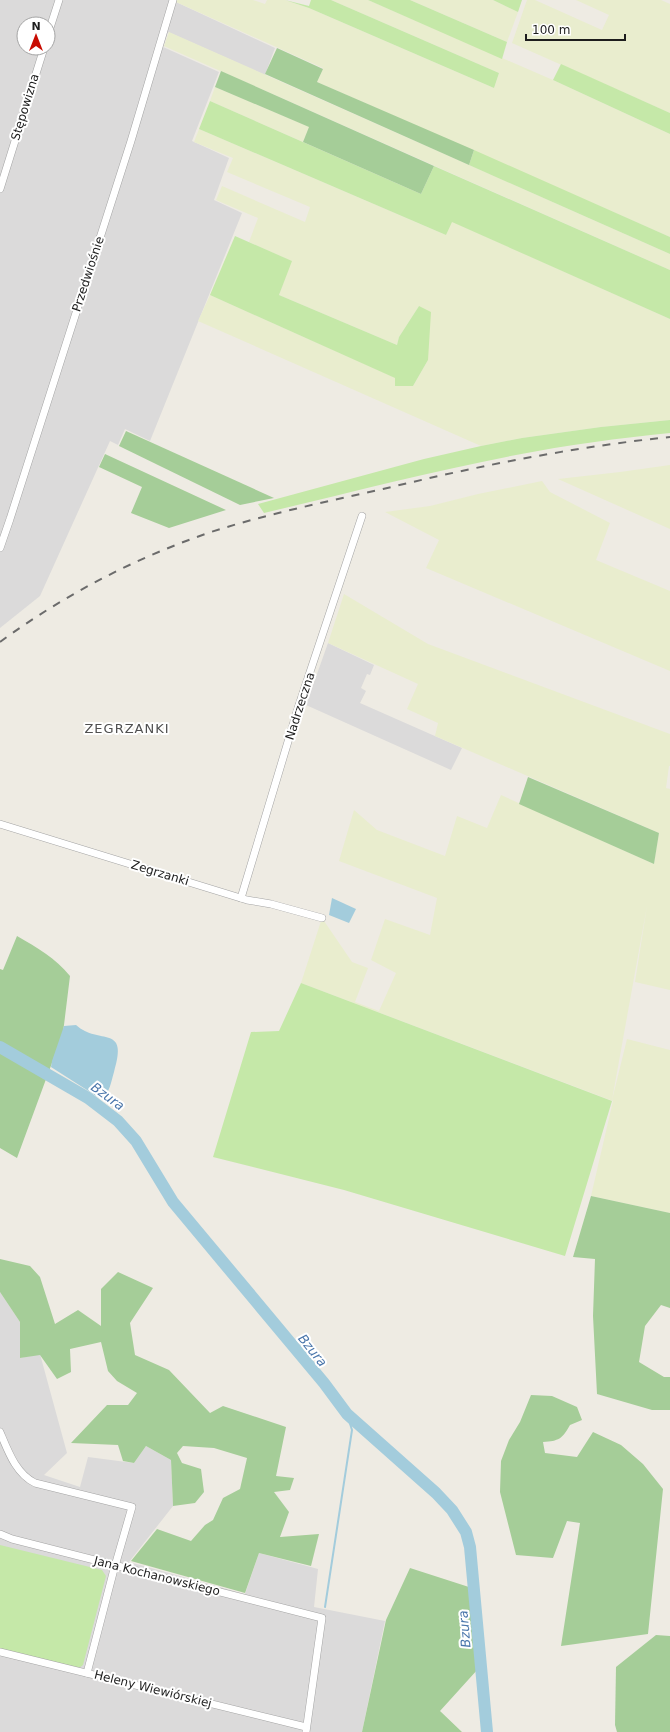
<svg xmlns="http://www.w3.org/2000/svg" width="670" height="1732" font-family="'DejaVu Sans',sans-serif">
<style>
.residential{fill:#dbdada;fill-rule:evenodd}
.farmland{fill:#e9edce}
.grass{fill:#c5e8a8}
.forest{fill:#a5cd98}
.water{fill:#a3ccdc}
.lines{fill:none;stroke-linecap:round;stroke-linejoin:round}
.stream{stroke:#a3ccdc;stroke-width:2}
.river{stroke:#a3ccdc;stroke-width:12}
.minor-casing{stroke:#a4a4a4;stroke-width:8}
.minor{stroke:#fff;stroke-width:7}
.rail{stroke:#6b6b6b;stroke-width:2;stroke-dasharray:8 8;stroke-linecap:butt}
.labels{text-anchor:middle;stroke-width:4;stroke-linejoin:round;paint-order:stroke}
.street-label{font-size:12px;fill:#1d1d1d;stroke:#fff}
.neighbourhood-label{font-size:13px;letter-spacing:1px;fill:#505050;stroke:#fff}
.water-label{font-size:13px;font-style:italic;fill:#4a76ab;stroke:#fff}
</style>
<rect width="100%" height="100%" fill="#eeebe3"/>
<!-- residential -->
<g class="residential">
<path d="M0 0H176V2L275 48 265 75 168 32 163 47 219 72 192 141 229 158 214 200 242 213 150 441 125 429 118 445 110 441 40 596 0 628ZM24 24H48V48H24Z"/>
<path d="M328 643 374 665 370 675 367 674 361 688 366 691 360 703 462 748 451 770 306 705Z"/>
<path d="M0 1292 20 1322V1358L40 1354 67 1453 44 1475 80 1487 88 1457 134 1463 146 1446 171 1460 173 1506 129 1562 245 1594 259 1553 318 1569 314 1607 385 1621 362 1732H0Z"/>
</g>
<!-- farmland -->
<g class="farmland">
<path d="M177 0H253L265 4 267 0H285L309 8 494 88 499 73 331 0H368L553 80 670 134V237L317 82 323 68 176 2Z"/>
<path d="M410 0H493L518 12 507 42Z"/>
<path d="M527 0H535L602 30 609 15 576 0H661L670 4V113L512 43Z"/>
<path d="M169 32 670 254V270L164 46Z"/>
<path d="M215 87 310 127 303 142 210 101Z"/>
<path d="M199 129 446 235 451 221 670 319V420L601 427 522 438 481 446 198 321 210 295 396 378V386H413L428 360 419 306 399 337 397 345 279 295 291 261 249 242 258 218 216 200 222 186 305 222 310 207 227 172 233 158 194 142Z"/>
<path d="M670 465V529L558 479 620 472Z"/>
<path d="M542 481 550 492 610 523 596 560 670 591V671L426 568 439 540 385 512 430 506 478 494Z"/>
<path d="M344 594 428 644 670 734V766H669L666 788 670 789V990L635 982 647 906 612 1100 627 1039 670 1050V1213L591 1196 613 1101 301 983 322 918 352 962 368 968 355 1002 379 1011 396 973 371 960 385 919 430 935 437 898 339 861 354 810 377 830 445 856 457 816 487 828 501 795 654 864 659 833 435 736 438 723 407 709 418 684 328 643Z"/>
</g>
<!-- grass -->
<g class="grass">
<path d="M285 0 309 6 311 0H331L499 73 494 88 309 8Z"/>
<path d="M368 0H410L507 42 502 59Z"/>
<path d="M493 0H522L518 12Z"/>
<path d="M561 64 670 113V134L553 80Z"/>
<path d="M210 101 421 194 434 166 670 270V319L452 222 446 235 199 129Z"/>
<path d="M474 150 670 237V254L469 165Z"/>
<path d="M235 236 292 261 279 295 397 345 399 337 419 306 431 312 428 360 413 386H395V378L210 295Z"/>
<path d="M670 420V433C619 438 567 445 516 455 432 471 348 493 264 513L258 504 424 459 481 446 522 438 601 427Z"/>
<path d="M301 983 612 1101 565 1256 344 1190 213 1157 251 1032 279 1031Z"/>
<path d="M0 1545 102 1570 106 1576 83 1665 79 1668 0 1649Z"/>
</g>
<!-- forest -->
<g class="forest">
<path d="M277 48 323 69 317 82 474 150 469 165 265 74Z"/>
<path d="M221 71 434 166 421 194 303 142 309 127 215 87Z"/>
<path d="M126 431 274 498 240 505 119 446Z"/>
<path d="M105 454 226 510 169 528 131 513 142 487 99 467Z"/>
<path d="M528 777 659 833 654 864 519 804Z"/>
<path d="M17 936C38 948 55 958 70 976L63 1033 17 1158 0 1148V969L3 970Z"/>
<path d="M591 1196 670 1213V1308L661 1305 645 1326 639 1362 664 1377H670V1410H652L597 1394 593 1316 595 1259 573 1257Z"/>
<path d="M0 1259 30 1266 40 1277 55 1324 78 1310 101 1326V1289L118 1272 153 1288 130 1323 135 1355 169 1370 210 1413 223 1406 286 1427 276 1476 294 1478 290 1490 274 1492 289 1512 280 1537 319 1534 311 1566 259 1553 245 1593 131 1561 157 1529 191 1541 205 1525 213 1520 223 1498 240 1489 247 1458 214 1448 183 1446 177 1453 182 1463 201 1469 204 1492 195 1503 173 1506 171 1460 146 1446 134 1463 123 1461 118 1445 71 1443 107 1405H128L137 1393 117 1381 108 1371 101 1342 70 1349 71 1372 57 1379 40 1355 20 1358V1322L0 1292Z"/>
<path d="M531 1395 552 1396 577 1407 582 1420 570 1425C562 1439 559 1441 543 1442L545 1453 577 1457 593 1432 621 1445 643 1464 663 1489 648 1634 561 1646 580 1523 567 1521 553 1558 516 1555 500 1492 501 1461 509 1440 520 1422Z"/>
<path d="M410 1568 472 1588 478 1669 440 1711 462 1732H362L386 1620Z"/>
<path d="M656 1635 670 1636V1732H617L615 1725 616 1667Z"/>
</g>
<!-- water -->
<g class="water">
<path d="M332 898 356 909 349 923 329 915Z"/>
<path d="M76 1025C99 1046 129 1023 114 1072 111 1082 110 1093 101 1099L51 1067 52 1061 64 1026Z"/>
</g>
<g class="lines">
<!-- stream -->
<path class="stream" d="M325 1607 352 1430 347 1414"/>
<!-- river -->
<path class="river" d="M0 1047 88 1098 118 1121 136 1141 173 1202 324 1383 347 1414 436 1493 452 1510 466 1532 470 1547 487 1732"/>
<defs>
<g id="minor">
<path d="M48 34 59 0"/>
<path d="M0 189 44 48"/>
<path d="M0 548 10 519 131 141 173 0"/>
<path d="M0 824 247 900 271 904 322 918"/>
<path d="M241 898 299 705 362 516"/>
<path d="M0 1432C8 1451 16 1474 35 1483L132 1507 113 1573 87 1673"/>
<path d="M0 1534 12 1539 322 1618 306 1732"/>
<path d="M0 1652 306 1727"/>
</g>
</defs>
<!-- minor casing -->
<use href="#minor" class="minor-casing"/>
<!-- minor -->
<use href="#minor" class="minor"/>
<!-- rail -->
<path class="rail" d="M0 642C64 595 135 558 211 532 267 514 325 502 383 489 478 466 573 447 670 437"/>
</g>
<g class="labels">
<!-- street labels -->
<g class="street-label">
<text transform="translate(25 107) rotate(-73)" y="4">Stępowizna</text>
<text transform="translate(88 274) rotate(-72)" y="4">Przedwiośnie</text>
<text transform="translate(300 706) rotate(-72)" y="4">Nadrzeczna</text>
<text transform="translate(160 873) rotate(17)" y="4">Zegrzanki</text>
<text transform="translate(157 1576) rotate(14)" y="4">Jana Kochanowskiego</text>
<text transform="translate(153 1689) rotate(14)" y="4">Heleny Wiewiórskiej</text>
</g>
<!-- neighbourhood labels -->
<g class="neighbourhood-label">
<text x="127" y="733">ZEGRZANKI</text>
</g>
<!-- water labels -->
<g class="water-label">
<text transform="translate(108 1096) rotate(36)" y="5">Bzura</text>
<text transform="translate(313 1350) rotate(51)" y="5">Bzura</text>
<text transform="translate(464 1629) rotate(-95)" y="5">Bzura</text>
</g>
</g>
<!-- north arrow -->
<g transform="translate(36 36)"><circle r="19" fill="#ffffff" stroke="#a5a5a5"/>
<path d="M0-3L7 15L0 10L-7 15Z" fill="#c80c02"/>
<text y="-6" font-size="11" font-weight="bold" text-anchor="middle" fill="#1d1d1d">N</text>
</g>
<!-- scale -->
<path d="M526 34v6h99v-6" fill="none" stroke="#1d1d1d" stroke-width="2"/>
<text x="532" y="34" font-size="12" fill="#1d1d1d" stroke="#ffffff" stroke-width="3" paint-order="stroke">100 m</text>
</svg>
